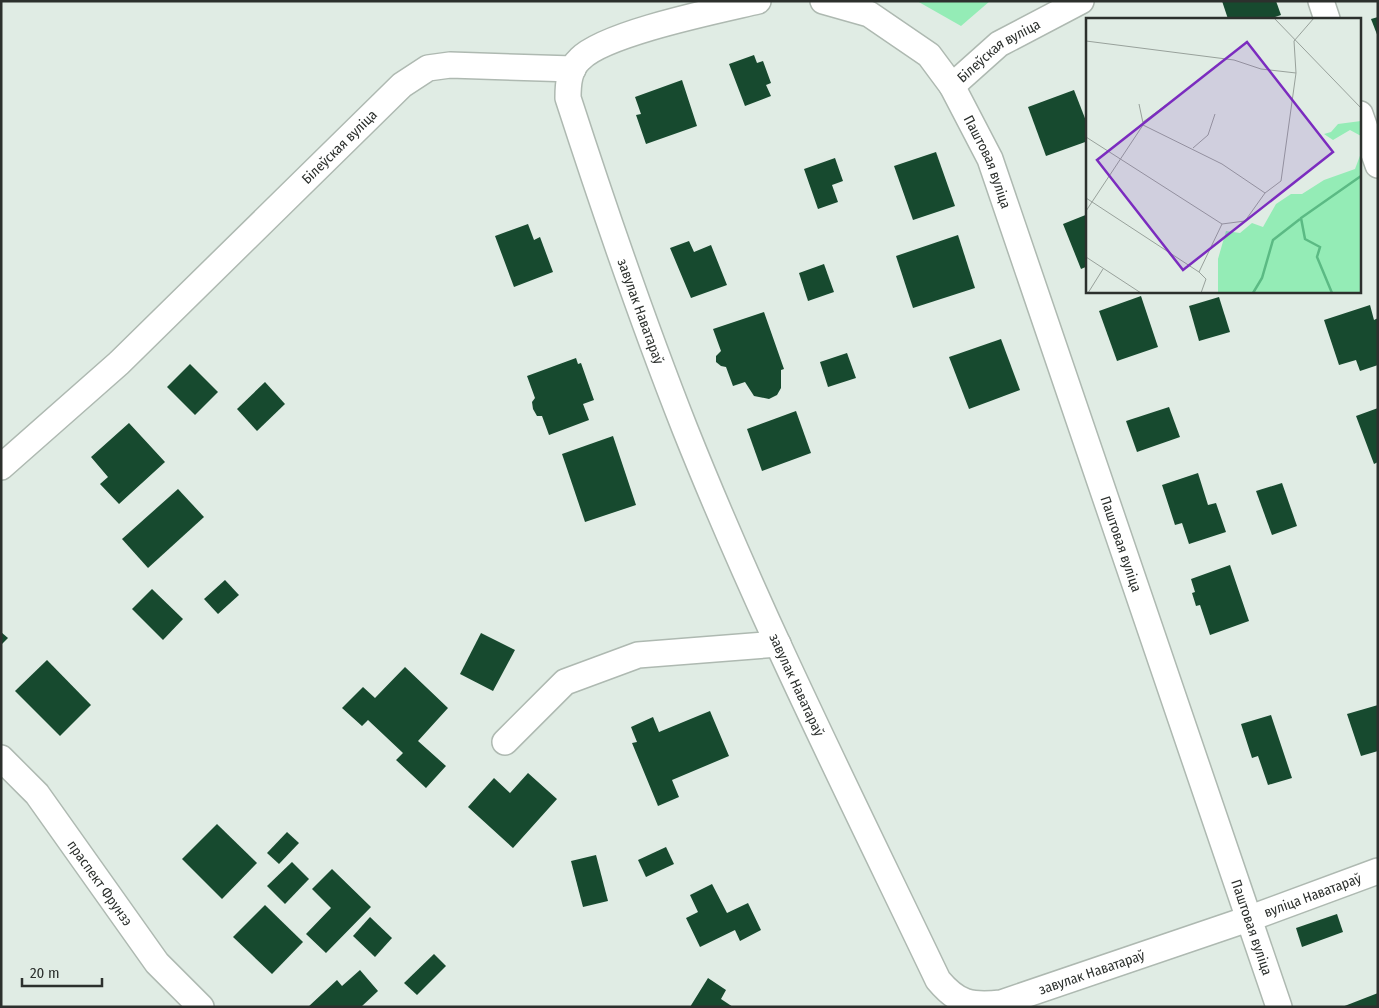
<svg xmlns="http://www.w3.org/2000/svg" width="1379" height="1008" font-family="'Fira Sans Condensed',sans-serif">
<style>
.green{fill:#94ecb6}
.building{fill:#174a2f}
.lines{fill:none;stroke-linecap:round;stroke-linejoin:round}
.minor-casing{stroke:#aeb9b1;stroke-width:28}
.minor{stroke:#fff;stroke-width:25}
.labels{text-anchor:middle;stroke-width:5;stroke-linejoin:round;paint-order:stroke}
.street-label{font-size:14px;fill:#2c302d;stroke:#e0ece4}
.inset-river{fill:none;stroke:#5bba84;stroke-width:2.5}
.inset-road{fill:none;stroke:#98a19b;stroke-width:1}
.view{fill:#7b2cbf;fill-opacity:0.15;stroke:#7b2cbf;stroke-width:2.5}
.inset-edge{fill:none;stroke:#2c302d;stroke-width:2.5}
</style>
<rect width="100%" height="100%" fill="#e0ece4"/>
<!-- green -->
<path class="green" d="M917 1H990L961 26Z"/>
<!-- building -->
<g class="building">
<path d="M1222 1H1276L1281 15 1269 19H1228Z"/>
<path d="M1378 17V37L1371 19Z"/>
<path d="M754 55 757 63 763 61 771 83 766 85 771 96 745 106 729 64Z"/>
<path d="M682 80 697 126 646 144 636 115 641 114 635 97Z"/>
<path d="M1074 90 1088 126V141L1046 156 1028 107Z"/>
<path d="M936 152 955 206 913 220 894 166Z"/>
<path d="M835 158 843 181 832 185 838 202 818 209 804 169Z"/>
<path d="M1088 214V266L1081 269 1063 224Z"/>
<path d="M528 224 534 240 540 237 553 272 514 287 495 236Z"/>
<path d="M958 235 975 288 913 308 896 256Z"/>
<path d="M689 241 694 252 711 245 727 285 691 298 670 248Z"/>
<path d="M824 264 834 292 808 301 799 273Z"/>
<path d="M1141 296 1158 347 1117 361 1099 311Z"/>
<path d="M1219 297 1230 332 1199 341 1189 306Z"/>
<path d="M1370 305 1374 320 1378 318V365L1360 371 1356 360 1339 365 1324 320Z"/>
<path d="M764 312 784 369 781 370V388L777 395 769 399 754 396 745 382 733 386 726 367 721 366 716 362V356L721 351 713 329Z"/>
<path d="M1001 339 1020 390 969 409 949 357Z"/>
<path d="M847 353 856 378 828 387 820 362Z"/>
<path d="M576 358 578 364 581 363 594 400 583 404 589 420 549 435 542 416H537L533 409 532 402 535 398 527 376Z"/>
<path d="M190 364 218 392 195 415 167 387Z"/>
<path d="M265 382 285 404 257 431 237 409Z"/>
<path d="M1169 407 1180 437 1137 452 1126 421Z"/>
<path d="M1378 408V462L1374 464 1356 416Z"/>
<path d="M796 411 811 453 762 471 747 429Z"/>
<path d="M129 423 165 462 119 504 100 484 108 477 91 457Z"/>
<path d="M613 436 636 505 585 522 562 454Z"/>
<path d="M1198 473 1208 505 1216 503 1226 532 1189 544 1182 523 1175 525 1162 485Z"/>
<path d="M1282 483 1297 526 1272 535 1256 491Z"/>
<path d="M178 489 204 517 148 568 122 539Z"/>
<path d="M1230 565 1249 621 1210 635 1200 605 1196 606 1192 593 1195 592 1191 579Z"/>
<path d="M225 580 239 595 218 614 204 599Z"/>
<path d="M152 589 183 619 163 640 132 609Z"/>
<path d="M1 632 8 638 1 645Z"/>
<path d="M481 633 515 650 493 691 460 674Z"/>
<path d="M47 660 91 705 60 736 15 691Z"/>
<path d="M405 667 448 708 418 741 446 766 426 788 396 760 403 753 368 720 362 726 342 708 363 687 375 698Z"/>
<path d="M1378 705V751L1361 756 1347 714Z"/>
<path d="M710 711 729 756 672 780 679 797 658 806 632 743 637 742 631 727 653 717 659 732Z"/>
<path d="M1271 715 1292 778 1268 785 1258 756 1252 758 1241 724Z"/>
<path d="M528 773 557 799 513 848 468 807 494 778 510 793Z"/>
<path d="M217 824 257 863 222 899 182 859Z"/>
<path d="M287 832 299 843 279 864 267 853Z"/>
<path d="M666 847 674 864 646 877 638 860Z"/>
<path d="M596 855 608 901 583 907 571 861Z"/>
<path d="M292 862 309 879 285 904 267 886Z"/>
<path d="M332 869 371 907 326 953 306 934 331 908 312 889Z"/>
<path d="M712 884 727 913 748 903 761 930 740 941 735 930 700 947 686 918 698 912 690 895Z"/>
<path d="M265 905 303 942 272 974 233 937Z"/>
<path d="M1337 914 1343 932 1302 947 1296 928Z"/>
<path d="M370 917 392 938 375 957 353 936Z"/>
<path d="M434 954 446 966 417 995 404 983Z"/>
<path d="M360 970 378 991 361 1007H308L337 980 342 986Z"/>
<path d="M708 978 726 990 721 999 733 1007H690Z"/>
<path d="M1378 993V1007H1342Z"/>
</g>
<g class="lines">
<defs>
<g id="minor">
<path id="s1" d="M758 1C720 10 605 33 580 59 569 69 568 84 568 98 604 209 642 320 685 429 760 617 851 798 938 980 958 1004 971 1006 1001 1003L1248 919 1378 871"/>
<path id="s2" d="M823 1 869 14 929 55 952 86 999 44 1081 1"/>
<path d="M1321 1 1327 19"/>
<path id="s3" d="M952 86 990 159 1279 1007"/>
<path d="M1360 114 1378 165"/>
<path id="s4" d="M1 467 119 363 402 85 428 68 450 65 573 69"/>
<path d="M505 742 565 682 638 655 778 644"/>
<path id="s5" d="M1 758 37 794 157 963 201 1007"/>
</g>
</defs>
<!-- minor casing -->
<use href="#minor" class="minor-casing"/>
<!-- minor -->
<use href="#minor" class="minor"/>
</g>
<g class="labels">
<!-- street labels -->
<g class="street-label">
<text dy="5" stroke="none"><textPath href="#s2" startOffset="218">Білеўская вуліца</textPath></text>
<text dy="5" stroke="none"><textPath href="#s4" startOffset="466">Білеўская вуліца</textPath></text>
<text dy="5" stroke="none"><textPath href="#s3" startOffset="84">Паштовая вуліца</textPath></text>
<text dy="5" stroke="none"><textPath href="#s1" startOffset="456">завулак Наватараў</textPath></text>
<text dy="5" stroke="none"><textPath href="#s3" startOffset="489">Паштовая вуліца</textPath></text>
<text dy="5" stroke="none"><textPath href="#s1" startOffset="861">завулак Наватараў</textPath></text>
<text dy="5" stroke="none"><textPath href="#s5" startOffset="160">праспект Фрунзэ</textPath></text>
<text dy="5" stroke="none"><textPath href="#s1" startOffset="1589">вуліца Наватараў</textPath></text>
<text dy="5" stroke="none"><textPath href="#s3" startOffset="894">Паштовая вуліца</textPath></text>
<text dy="5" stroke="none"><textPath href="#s1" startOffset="1355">завулак Наватараў</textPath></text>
</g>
</g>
<!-- overview -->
<g transform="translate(1086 18)">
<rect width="275" height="275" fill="#e0ece4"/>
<path d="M275 103V118L264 112 247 122 238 116 245 114 252 106ZM275 135V275H132V241L140 213 154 215 166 205 177 209 190 186 205 176H216L238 162 269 151Z" fill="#94ecb6"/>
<path class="inset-river" d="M167 275 176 260 187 222 214 201M246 275 231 239 234 229 219 221 215 200 275 158"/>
<path class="inset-road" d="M188 0 275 90M0 23 148 42 175 51 210 55M208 23 228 0M53 86 57 105M57 104 80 87M0 119 136 206M107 130 122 117 129 96M0 180 113 254M0 193 57 107 136 146 179 175M0 239 55 275M2 275 17 251M115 275 120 261 113 254 136 206 159 203 179 175 195 163 210 55 208 23"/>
<path class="view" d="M161 24 247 134 97 252 11 142Z"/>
<rect width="275" height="275" class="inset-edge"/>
</g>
<!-- border -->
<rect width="1379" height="1008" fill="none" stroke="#2c302d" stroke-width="5"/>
<!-- scale -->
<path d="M22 978v8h80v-8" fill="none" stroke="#2c302d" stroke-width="2.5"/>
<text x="30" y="978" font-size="15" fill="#2c302d" stroke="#e0ece4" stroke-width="4" paint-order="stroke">20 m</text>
</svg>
